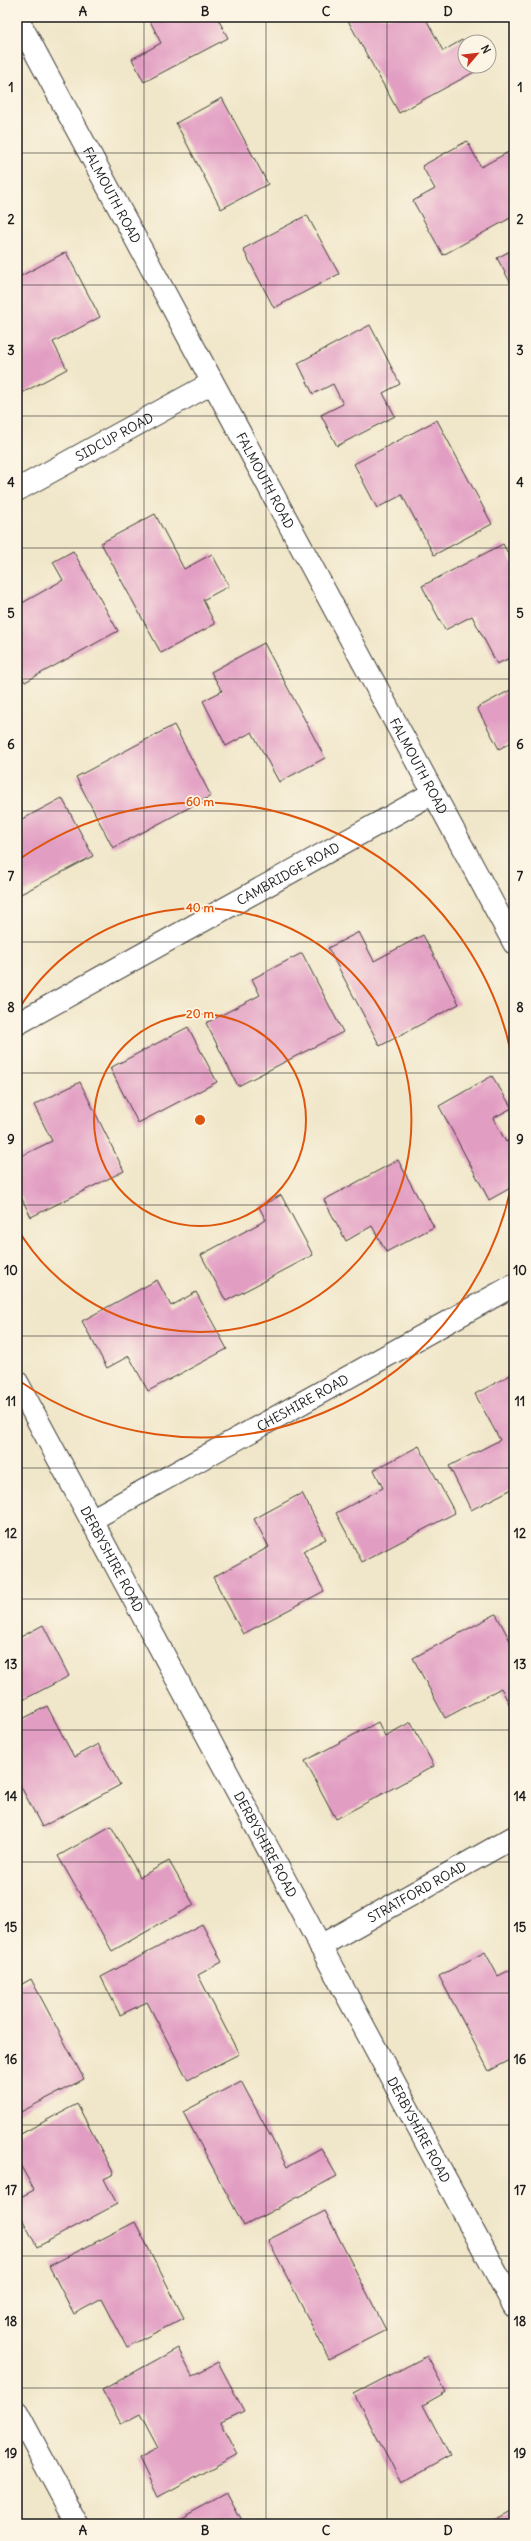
<svg xmlns="http://www.w3.org/2000/svg" width="531" height="2541" font-family="Delius,sans-serif">
<style>
.building{fill:#e29dc3}
.lines{fill:none;stroke-linecap:round;stroke-linejoin:round}
.minor-casing{stroke:#3c3a36;stroke-width:24}
.tertiary-casing{stroke:#3c3a36;stroke-width:24}
.minor{stroke:#fff;stroke-width:22}
.tertiary{stroke:#fff;stroke-width:22}
.grid{fill:none;stroke:#1c1c1c;stroke-width:1;stroke-opacity:0.55}
.ring{fill:none;stroke:#de560d;stroke-width:2}
.labels{text-anchor:middle;stroke-width:3.5;stroke-linejoin:round;paint-order:stroke}
.street-label{font-size:13px;fill:#1c1c1c;stroke:#fcf5e5}
.centre{fill:#de560d;stroke:#fcf5e5;stroke-width:2}
.ring-label{font-size:12px;text-anchor:middle;font-weight:bold;fill:#de560d;stroke:#fcf5e5;stroke-width:3.5;stroke-linejoin:round;paint-order:stroke}
.neatline{fill:none;stroke:#1c1c1c;stroke-width:1.5}
.grid-label{font-size:13px;text-anchor:middle;font-weight:bold;fill:#1c1c1c}
</style>
<rect width="100%" height="100%" fill="#fcf5e5"/>
<filter id="ink" filterUnits="userSpaceOnUse"><feTurbulence type="fractalNoise" baseFrequency=".025" numOctaves="2"/><feDisplacementMap in="SourceGraphic" scale="8" xChannelSelector="R" yChannelSelector="G"/><feConvolveMatrix kernelMatrix="1 2 1 2 8 2 1 2 1" color-interpolation-filters="sRGB"/></filter>
<filter id="wash" filterUnits="userSpaceOnUse"><feTurbulence type="fractalNoise" baseFrequency=".012" numOctaves="4" result="noise"/><feDisplacementMap in="SourceGraphic" scale="16" xChannelSelector="R" yChannelSelector="G"/><feGaussianBlur stdDeviation="0.9" result="paint"/><feColorMatrix in="noise" values="0 0 0 0 0 0 0 0 0 0 0 0 0 0 0 0 0 1.4 0 .05"/><feComposite in="paint" operator="in"/></filter>
<g filter="url(#wash)">
<rect width="100%" height="100%" fill="#f0e6c9"/>
<g id="blocks">
<!-- building -->
<g class="building">
<path d="M148 17H217L228 38 144 82 132 59 161 43Z"/>
<path d="M346 17H425L443 51 462 40 465 46V66H476L478 70 399 113Z"/>
<path d="M222 98 268 184 221 209 176 123Z"/>
<path d="M467 141 481 167 514 149V216L443 255 413 201 435 189 422 166Z"/>
<path d="M307 215 339 274 274 308 243 249Z"/>
<path d="M514 249V289L497 258Z"/>
<path d="M66 252 100 317 53 342 67 369 20 394 17 389V278Z"/>
<path d="M370 325 400 384 383 393 395 416 337 446 321 415 343 404 333 384 313 394 298 363Z"/>
<path d="M437 420 492 524 434 555 402 495 377 508 354 464Z"/>
<path d="M155 514 184 569 212 554 229 586 203 600 215 624 161 653 101 543Z"/>
<path d="M503 544 514 565V656L497 664 472 616 445 630 422 586Z"/>
<path d="M73 551 118 631 25 682 17 668V606L63 580 53 562Z"/>
<path d="M264 643 325 758 279 782 252 732 226 746 203 701 222 691 211 672Z"/>
<path d="M514 688V741L499 749 477 708Z"/>
<path d="M174 725 211 796 113 848 76 777Z"/>
<path d="M62 798 93 856 17 896V822Z"/>
<path d="M359 932 374 961 423 935 459 1004 380 1046 328 948Z"/>
<path d="M302 953 343 1032 238 1086 206 1023 260 995 252 979Z"/>
<path d="M188 1027 217 1082 138 1123 110 1068Z"/>
<path d="M492 1076 512 1108 493 1118 506 1142 514 1137V1186L489 1200 439 1106Z"/>
<path d="M80 1082 124 1171 31 1217 17 1189V1158L52 1141 34 1105Z"/>
<path d="M398 1160 434 1227 386 1252 372 1226 346 1241 324 1200Z"/>
<path d="M281 1195 313 1255 226 1301 201 1255 266 1220 259 1207Z"/>
<path d="M157 1280 171 1306 196 1292 227 1349 148 1391 129 1356 107 1368 82 1321Z"/>
<path d="M514 1373V1488L471 1510 449 1466 500 1440 475 1394Z"/>
<path d="M419 1446 455 1513 362 1562 336 1513 383 1488 374 1470Z"/>
<path d="M302 1493 326 1539 303 1551 324 1591 243 1634 213 1577 269 1547 254 1519Z"/>
<path d="M496 1614 514 1648V1713L501 1688 445 1718 413 1658Z"/>
<path d="M43 1625 69 1676 17 1703V1639Z"/>
<path d="M47 1706 74 1757 98 1744 120 1785 42 1827 17 1779V1722Z"/>
<path d="M378 1722 385 1736 411 1722 434 1766 336 1819 305 1761Z"/>
<path d="M111 1826 140 1877 169 1861 194 1905 112 1951 58 1856Z"/>
<path d="M202 1924 222 1962 198 1975 239 2054 188 2080 147 2002 120 2015 101 1977Z"/>
<path d="M485 1952 498 1976 514 1968V2058L489 2071 439 1976Z"/>
<path d="M31 1979 84 2079 17 2114V1987Z"/>
<path d="M241 2081 287 2167 321 2148 337 2176 244 2226 183 2112Z"/>
<path d="M77 2104 114 2174 104 2179 117 2204 37 2247 17 2209V2199L34 2190 17 2159V2136Z"/>
<path d="M325 2211 386 2330 329 2359 268 2240Z"/>
<path d="M135 2222 184 2318 127 2347 102 2299 74 2314 49 2266Z"/>
<path d="M178 2348 192 2376 218 2362 244 2411 221 2422 238 2454 158 2497 139 2458 158 2448 140 2414 121 2424 102 2390Z"/>
<path d="M427 2356 446 2392 423 2405 450 2456 401 2483 354 2394Z"/>
<path d="M227 2493 244 2524H175L174 2522Z"/>
<path d="M514 2509V2524H486Z"/>
</g>
</g>
</g>
<g filter="url(#ink)">
<use href="#blocks" fill-opacity="0" stroke="#3c3a36" stroke-width="1"/>
<g class="lines">
<defs>
<g id="minor">
<path id="s1" d="M17 18 514 943"/>
<path id="s2" d="M17 490 212 383"/>
<path id="s3" d="M17 1024 433 793"/>
<path id="s4" d="M91 1520 514 1285"/>
<path id="s5" d="M320 1946 514 1837"/>
<path d="M17 2412 77 2524"/>
</g>
<g id="tertiary">
<path id="s6" d="M17 1382 514 2306"/>
</g>
</defs>
<!-- minor casing -->
<use href="#minor" class="minor-casing"/>
<!-- tertiary casing -->
<use href="#tertiary" class="tertiary-casing"/>
<!-- minor -->
<use href="#minor" class="minor"/>
<!-- tertiary -->
<use href="#tertiary" class="tertiary"/>
</g>
</g>
<!-- grid -->
<path class="grid" d="M144 17V2524M266 17V2524M387 17V2524M17 153H514M17 285H514M17 416H514M17 548H514M17 679H514M17 811H514M17 942H514M17 1073H514M17 1205H514M17 1336H514M17 1468H514M17 1599H514M17 1730H514M17 1862H514M17 1993H514M17 2125H514M17 2256H514M17 2388H514"/>
<!-- distance rings -->
<g class="ring">
<circle cx="200" cy="1120" r="106"/>
<path d="M17 1012A212 212 0 1 1 17 1228"/>
<path d="M514 1172A318 318 0 0 1 18 1380M18 860A318 318 0 0 1 514 1068"/>
</g>
<g class="labels">
<!-- street labels -->
<g class="street-label">
<text dy="5" stroke="none"><textPath href="#s1" startOffset="201">FALMOUTH ROAD</textPath></text>
<text dy="5" stroke="none"><textPath href="#s2" startOffset="111">SIDCUP ROAD</textPath></text>
<text dy="5" stroke="none"><textPath href="#s1" startOffset="525">FALMOUTH ROAD</textPath></text>
<text dy="5" stroke="none"><textPath href="#s1" startOffset="849">FALMOUTH ROAD</textPath></text>
<text dy="5" stroke="none"><textPath href="#s3" startOffset="310">CAMBRIDGE ROAD</textPath></text>
<text dy="5" stroke="none"><textPath href="#s4" startOffset="242">CHESHIRE ROAD</textPath></text>
<text dy="5" stroke="none"><textPath href="#s6" startOffset="201">DERBYSHIRE ROAD</textPath></text>
<text dy="5" stroke="none"><textPath href="#s6" startOffset="525">DERBYSHIRE ROAD</textPath></text>
<text dy="5" stroke="none"><textPath href="#s5" startOffset="111">STRATFORD ROAD</textPath></text>
<text dy="5" stroke="none"><textPath href="#s6" startOffset="849">DERBYSHIRE ROAD</textPath></text>
</g>
</g>
<circle cx="200" cy="1120" r="6" class="centre"/>
<g class="ring-label">
<text x="200" y="806">60 m</text>
<text x="200" y="912">40 m</text>
<text x="200" y="1018">20 m</text>
</g>
<!-- margin -->
<rect width="531" height="2541" fill="none" stroke="#fcf5e5" stroke-width="44"/>
<!-- north arrow -->
<g transform="translate(477 54) rotate(62)"><circle r="19" fill="#fcf5e5" stroke="#a29e95"/>
<path d="M0-3L7 15L0 10L-7 15Z" fill="#c8321e"/>
<text y="-6" font-size="11" font-weight="bold" text-anchor="middle" fill="#1c1c1c">N</text>
</g>
<rect x="22" y="22" width="487" height="2497" class="neatline"/>
<g class="grid-label">
<text x="83" y="16">A</text>
<text x="205" y="16">B</text>
<text x="326" y="16">C</text>
<text x="448" y="16">D</text>
<text x="11" y="92">1</text>
<text x="520" y="92">1</text>
<text x="11" y="224">2</text>
<text x="520" y="224">2</text>
<text x="11" y="355">3</text>
<text x="520" y="355">3</text>
<text x="11" y="487">4</text>
<text x="520" y="487">4</text>
<text x="11" y="618">5</text>
<text x="520" y="618">5</text>
<text x="11" y="749">6</text>
<text x="520" y="749">6</text>
<text x="11" y="881">7</text>
<text x="520" y="881">7</text>
<text x="11" y="1012">8</text>
<text x="520" y="1012">8</text>
<text x="11" y="1144">9</text>
<text x="520" y="1144">9</text>
<text x="11" y="1275">10</text>
<text x="520" y="1275">10</text>
<text x="11" y="1406">11</text>
<text x="520" y="1406">11</text>
<text x="11" y="1538">12</text>
<text x="520" y="1538">12</text>
<text x="11" y="1669">13</text>
<text x="520" y="1669">13</text>
<text x="11" y="1801">14</text>
<text x="520" y="1801">14</text>
<text x="11" y="1932">15</text>
<text x="520" y="1932">15</text>
<text x="11" y="2064">16</text>
<text x="520" y="2064">16</text>
<text x="11" y="2195">17</text>
<text x="520" y="2195">17</text>
<text x="11" y="2326">18</text>
<text x="520" y="2326">18</text>
<text x="11" y="2458">19</text>
<text x="520" y="2458">19</text>
<text x="83" y="2535">A</text>
<text x="205" y="2535">B</text>
<text x="326" y="2535">C</text>
<text x="448" y="2535">D</text>
</g>
</svg>
